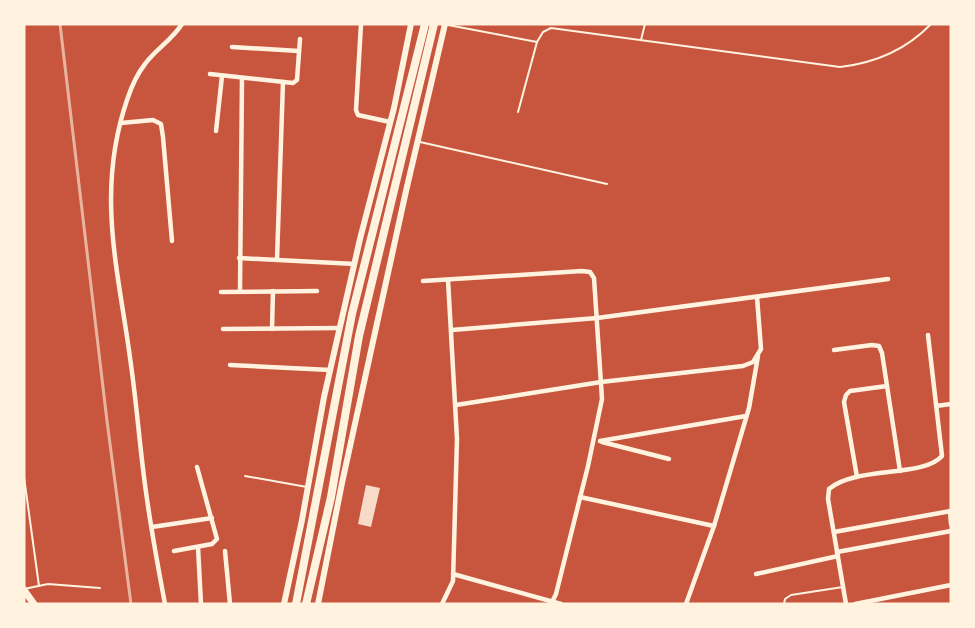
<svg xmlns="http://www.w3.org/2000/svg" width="975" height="628" font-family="Literata,serif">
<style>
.building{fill:#f7dbc8}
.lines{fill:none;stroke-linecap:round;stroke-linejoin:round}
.service{stroke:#fff3e0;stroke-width:2}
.minor{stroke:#fff3e0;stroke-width:4.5}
.tertiary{stroke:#fff3e0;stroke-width:6}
.secondary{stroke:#fff3e0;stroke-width:7}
.trunk{stroke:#fff3e0;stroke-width:8}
.rail{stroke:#e9b49f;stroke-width:3}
</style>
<rect width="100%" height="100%" fill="#c8553d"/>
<!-- building -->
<path class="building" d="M366 485 380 488 371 527 358 524Z"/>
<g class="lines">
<!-- service -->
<g class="service">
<path d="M448 25 537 42 543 32 551 28 840 67C875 63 906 50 931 24"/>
<path d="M641 40 645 24"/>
<path d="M518 112 537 42"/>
<path d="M420 142 607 184"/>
<path d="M245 476 307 487"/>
<path d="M24 477 39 586"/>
<path d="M24 589 48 584 100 588"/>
<path d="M784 604 785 599 791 595 843 587"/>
</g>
<!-- minor -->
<g class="minor">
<path d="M361 24 356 110 358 115 390 122"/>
<path d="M232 47 299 51"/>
<path d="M210 74 293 83 297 80 300 39"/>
<path d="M121 123 153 120 161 124 163 137 172 241"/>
<path d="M216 131 222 76"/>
<path d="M239 258 355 264"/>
<path d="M277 260 283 82"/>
<path d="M423 281 582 271 590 272 594 278 602 399 588 466 556 594 551 604"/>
<path d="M240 291 242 78"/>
<path d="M221 292 317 291"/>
<path d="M223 329 340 328"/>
<path d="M272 329 273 291"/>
<path d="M452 330 597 318 888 279"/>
<path d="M834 350 872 345 879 346 882 353 900 471"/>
<path d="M230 365 330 370"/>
<path d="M456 405 601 382 743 366 753 362 761 349 757 297"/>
<path d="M936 406 951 404"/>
<path d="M600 441 746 416"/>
<path d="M602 442 669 459"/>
<path d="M857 477 844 402 846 395 850 391 887 386"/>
<path d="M580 497 714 526"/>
<path d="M950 511 951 524"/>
<path d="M152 527 212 518"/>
<path d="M834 532 951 511"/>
<path d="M198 547 201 604"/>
<path d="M174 551 212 544 217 539 197 467"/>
<path d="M225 551 230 604"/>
<path d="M837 552 951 531"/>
<path d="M453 574 561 604"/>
<path d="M756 574 838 556"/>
<path d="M165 604C158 567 151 529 146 492 140 450 137 407 131 365 119 272 95 194 127 100 131 88 137 74 145 64 156 49 172 40 182 24"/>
<path d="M442 604 453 581 457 439 448 280"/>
<path d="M686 604 714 526 749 408 758 356"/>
<path d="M846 604 828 499 829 489C855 466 923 478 942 456L928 335"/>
<path d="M855 604 951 585"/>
</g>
<!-- tertiary -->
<g class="tertiary">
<path d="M284 604 302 520 324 397 360 239 394 108 411 24"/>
<path d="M318 604 342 483 406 191 445 24"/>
</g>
<!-- secondary -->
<path class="secondary" d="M24 590 34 604"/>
<!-- trunk -->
<g class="trunk">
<path d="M296 604 352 314 425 24"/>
<path d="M306 604 331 497 359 336 434 24"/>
</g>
<!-- rail -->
<path class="rail" d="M60 24 107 421 131 604"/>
</g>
<!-- border -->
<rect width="975" height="628" fill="none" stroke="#fff3e0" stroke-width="51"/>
</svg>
